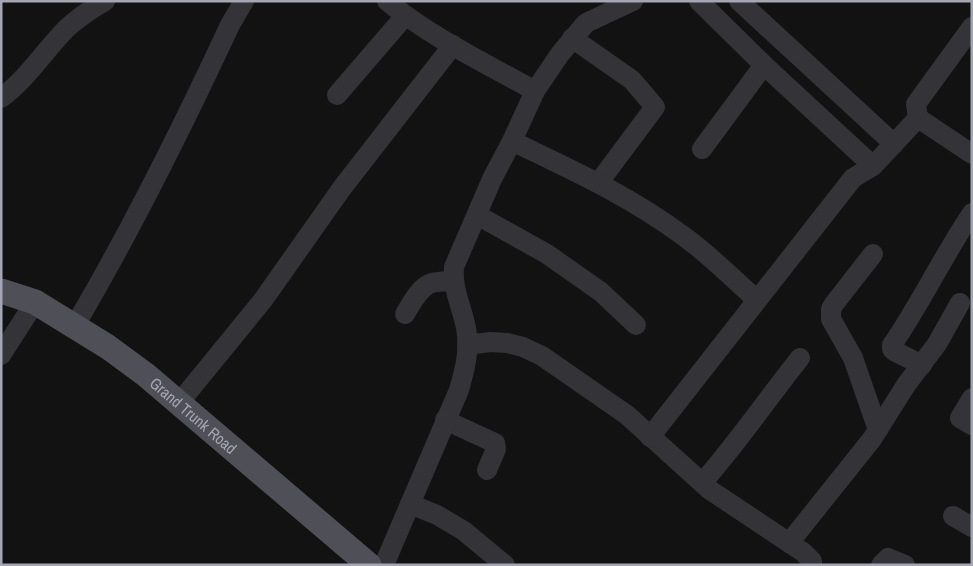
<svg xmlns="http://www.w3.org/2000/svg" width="973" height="566" font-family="'Archivo Narrow',sans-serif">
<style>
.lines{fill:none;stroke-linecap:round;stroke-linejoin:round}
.minor{stroke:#333338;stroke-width:20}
.major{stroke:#4f5057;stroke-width:25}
.labels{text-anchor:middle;stroke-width:4.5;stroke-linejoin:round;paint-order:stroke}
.street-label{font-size:16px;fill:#a4a6b3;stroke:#0d0d0e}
</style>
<rect width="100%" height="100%" fill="#121213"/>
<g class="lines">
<!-- minor -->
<g class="minor">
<path d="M387 1C432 38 485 63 535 91"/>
<path d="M699 1 764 65 873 166"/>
<path d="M739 1 894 144"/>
<path d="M572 38 632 80 655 107 599 182"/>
<path d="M337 95 405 16"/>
<path d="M1 98C27 79 45 50 67 28 79 17 91 9 105 1"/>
<path d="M918 118 916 104 972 27"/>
<path d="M512 141C572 170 628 195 682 235 709 254 733 279 757 300"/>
<path d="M702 149 764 65"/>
<path d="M477 215 547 254 601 292 636 325"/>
<path d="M873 254 834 304 831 309V319L853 358 878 430"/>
<path d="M405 314C411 304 420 286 432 283 438 281 446 282 453 281"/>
<path d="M74 327C132 229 182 128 230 25L244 1"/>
<path d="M467 345 490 342 507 343 523 347 542 356 627 415 710 490 803 552 812 561V565"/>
<path d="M1 355 35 302"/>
<path d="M922 365 894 351 892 349V345C921 303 943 256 972 213"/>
<path d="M972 398 960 418 972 425"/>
<path d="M179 403 263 300 342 188 453 45"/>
<path d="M445 420 495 443 496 449 487 470"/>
<path d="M650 437 853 178 873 166 918 118 972 154"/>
<path d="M702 483C737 444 767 399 800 358"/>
<path d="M410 504 437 515 464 531 505 565"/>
<path d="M953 516 972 527"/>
<path d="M789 543 872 439 906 385 937 344 960 303"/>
<path d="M384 565 459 390C465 369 470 350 466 328 462 307 452 289 454 267L492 179 512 141 535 91 560 54 586 23 633 1"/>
<path d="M881 565 888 558 905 565"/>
</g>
<!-- major -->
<path class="major" id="s1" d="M1 291 35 302 108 347 146 375 369 565"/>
</g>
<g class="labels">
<!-- street labels -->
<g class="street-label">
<text dy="6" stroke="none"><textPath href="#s1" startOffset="231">Grand Trunk Road</textPath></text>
</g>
</g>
<!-- border -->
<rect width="973" height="566" fill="none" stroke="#a4a6b3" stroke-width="5"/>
</svg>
